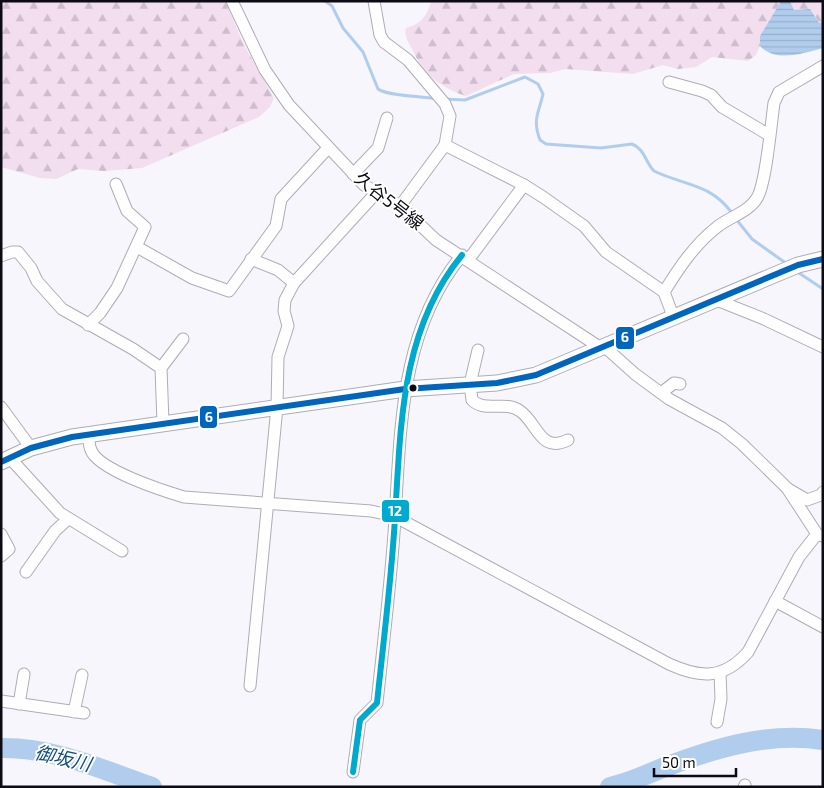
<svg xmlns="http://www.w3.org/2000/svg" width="824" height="788" font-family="'Exo 2','Noto Sans JP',sans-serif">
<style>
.forest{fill:url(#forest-firs)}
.water{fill:url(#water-rules)}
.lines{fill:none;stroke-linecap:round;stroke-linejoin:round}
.stream{stroke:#b1cdee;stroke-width:3}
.river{stroke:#b1cdee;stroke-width:20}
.street-casing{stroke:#aeadb5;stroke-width:13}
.secondary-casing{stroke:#aeadb5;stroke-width:17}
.street{stroke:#fefeff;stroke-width:11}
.secondary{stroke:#fefeff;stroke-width:15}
.bus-1-casing{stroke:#fff;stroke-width:10}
.bus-2-casing{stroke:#fff;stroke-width:10}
.bus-1{stroke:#0065bd;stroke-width:6}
.bus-2{stroke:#00a9ce;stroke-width:6}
.bus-dot{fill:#0c0b14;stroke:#fff;stroke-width:2}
.labels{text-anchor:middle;stroke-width:4;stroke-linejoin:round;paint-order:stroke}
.street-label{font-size:18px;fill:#0c0b14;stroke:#fff}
.water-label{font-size:19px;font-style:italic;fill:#134e84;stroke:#fff}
.line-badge{stroke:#fff;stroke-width:2}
.badge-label{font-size:14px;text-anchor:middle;font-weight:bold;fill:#fff}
</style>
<defs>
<pattern id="forest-firs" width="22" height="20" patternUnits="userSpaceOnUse" patternTransform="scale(1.25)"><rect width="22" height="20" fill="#f2deef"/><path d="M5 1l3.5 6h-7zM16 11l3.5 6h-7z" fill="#cebdcc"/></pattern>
<pattern id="water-rules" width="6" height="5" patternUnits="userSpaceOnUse" patternTransform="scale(1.25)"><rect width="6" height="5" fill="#b1cdee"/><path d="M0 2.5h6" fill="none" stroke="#97afcb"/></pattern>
</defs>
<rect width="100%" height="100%" fill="#f7f6fc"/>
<!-- forest -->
<g class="forest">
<path d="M1 1H225L244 45 274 98 270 107 259 117 142 168 104 171 78 169 56 179 40 178 1 167Z"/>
<path d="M431 1H781L760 36V46L756 55 748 61 712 57 696 67 678 69 663 65 633 74 566 69 550 73 514 74 466 96C441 88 423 74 412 49 408 41 404 36 406 28 421 24 427 16 431 1Z"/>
<path d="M790 1H823V22L819 23 814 15 805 9 794 10Z"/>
</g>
<!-- water -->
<path class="water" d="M781 1H790L794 10 810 9 819 23 823 22V48C804 53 776 63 760 46V36Z"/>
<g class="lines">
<!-- stream -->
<g class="stream">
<path d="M325 1 332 6 343 28 363 52 378 89C387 96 421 96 436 99"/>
<path d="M444 99 465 100 525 77 538 84 543 94C539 113 532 119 540 140L546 144 601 148 632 144C645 149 645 162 654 171 685 186 710 183 732 213"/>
<path d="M736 219 752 239 787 264"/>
<path d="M796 271 823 289"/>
</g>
<!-- river -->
<g class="river">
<path d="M1 748C54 747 103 770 152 787"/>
<path d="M610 787C630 783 649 773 668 766 718 747 770 732 823 740"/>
</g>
<defs>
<g id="street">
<path d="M232 1 265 70 289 105 364 185 400 206 436 240 601 348H606L635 374 669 399 722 428 742 444 787 488 817 534 823 536"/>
<path d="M374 1 380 35 384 42 408 60 445 104 450 116 445 145"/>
<path d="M669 82 702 91 711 95 722 107 769 135"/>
<path d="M353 174 378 148 387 118"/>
<path d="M400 206 445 145 524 185 543 197 584 226 606 252 664 292"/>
<path d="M137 247 192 278 229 291 276 226 281 199 328 148"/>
<path d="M1 256 12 252H18L31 268 37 281 62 309 133 349 161 368 163 423"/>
<path d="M251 259 278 270 294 283"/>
<path d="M469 259 524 185"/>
<path d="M714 299 764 319 823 347"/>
<path d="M673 316 664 292C679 268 694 245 717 227 729 217 749 212 757 198 766 184 771 124 774 103L779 92 823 66"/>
<path d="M88 325 100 313 117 288 145 227 127 211 116 184"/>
<path d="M478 350 470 384 472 400C485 413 505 400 520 411 537 422 540 454 568 440"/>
<path d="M161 368 183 339"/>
<path d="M661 393 674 383 680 384"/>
<path d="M1 407 31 448"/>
<path d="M88 435C89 439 89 446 91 450 98 470 164 491 184 497L371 511 394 516 669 664C700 678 723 680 748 652L799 557 817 534"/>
<path d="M9 457 60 513 122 551"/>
<path d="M788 489 807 500 821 495 823 492"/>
<path d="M1 534 9 549 1 556"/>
<path d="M26 572 55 531 68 519"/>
<path d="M775 601 823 627"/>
<path d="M250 686 277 407 278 357 288 326 284 311 285 300 294 283 376 193"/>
<path d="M1 701 84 713"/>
<path d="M19 704 24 674"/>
<path d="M74 712 82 675"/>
<path d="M717 722 721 699 720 672"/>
<path d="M353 772 360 720 377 703C383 646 390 590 394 533 401 437 397 334 462 255"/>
<path d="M744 787 745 785"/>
</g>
<path id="secondary" d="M1 462 31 448 72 437 405 389 497 383 536 375 798 265 823 259"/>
</defs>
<!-- street casing -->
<use href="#street" class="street-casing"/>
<!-- secondary casing -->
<use href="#secondary" class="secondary-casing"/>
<!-- street -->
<use href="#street" class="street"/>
<!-- secondary -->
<use href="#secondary" class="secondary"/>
<defs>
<path id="bus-1" d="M1 462 31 448 72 437 405 389 497 383 536 375 798 265 823 259"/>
<path id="bus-2" d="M353 772 360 720 377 703C383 646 390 590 394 533 401 437 397 334 462 255"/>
</defs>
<!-- bus-1 casing -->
<use href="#bus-1" class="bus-1-casing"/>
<!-- bus-2 casing -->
<use href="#bus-2" class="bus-2-casing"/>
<!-- bus-1 -->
<use href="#bus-1" class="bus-1"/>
<!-- bus-2 -->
<use href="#bus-2" class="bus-2"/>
</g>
<!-- markers -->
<circle class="bus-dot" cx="413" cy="388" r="4.5"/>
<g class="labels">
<!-- street labels -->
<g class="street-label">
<text transform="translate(389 201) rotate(38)" y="6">久谷5号線</text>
</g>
<!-- water labels -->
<g class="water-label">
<text transform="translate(63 758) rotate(13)" y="7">御坂川</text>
</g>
</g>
<g class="line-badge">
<rect x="615" y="326" width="20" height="24" rx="5" fill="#0065bd"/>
<rect x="199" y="405" width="19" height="24" rx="5" fill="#0065bd"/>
<rect x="381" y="499" width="29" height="24" rx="5" fill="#00a9ce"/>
</g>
<g class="badge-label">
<text x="625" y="342">6</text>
<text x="209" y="422">6</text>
<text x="395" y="516">12</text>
</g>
<!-- border -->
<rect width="824" height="788" fill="none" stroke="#0c0b14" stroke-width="5"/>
<!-- scale -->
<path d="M654 768v8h82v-8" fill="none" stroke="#0c0b14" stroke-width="2.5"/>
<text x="662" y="768" font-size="15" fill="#0c0b14" stroke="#ffffff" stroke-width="4" paint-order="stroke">50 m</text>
</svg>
